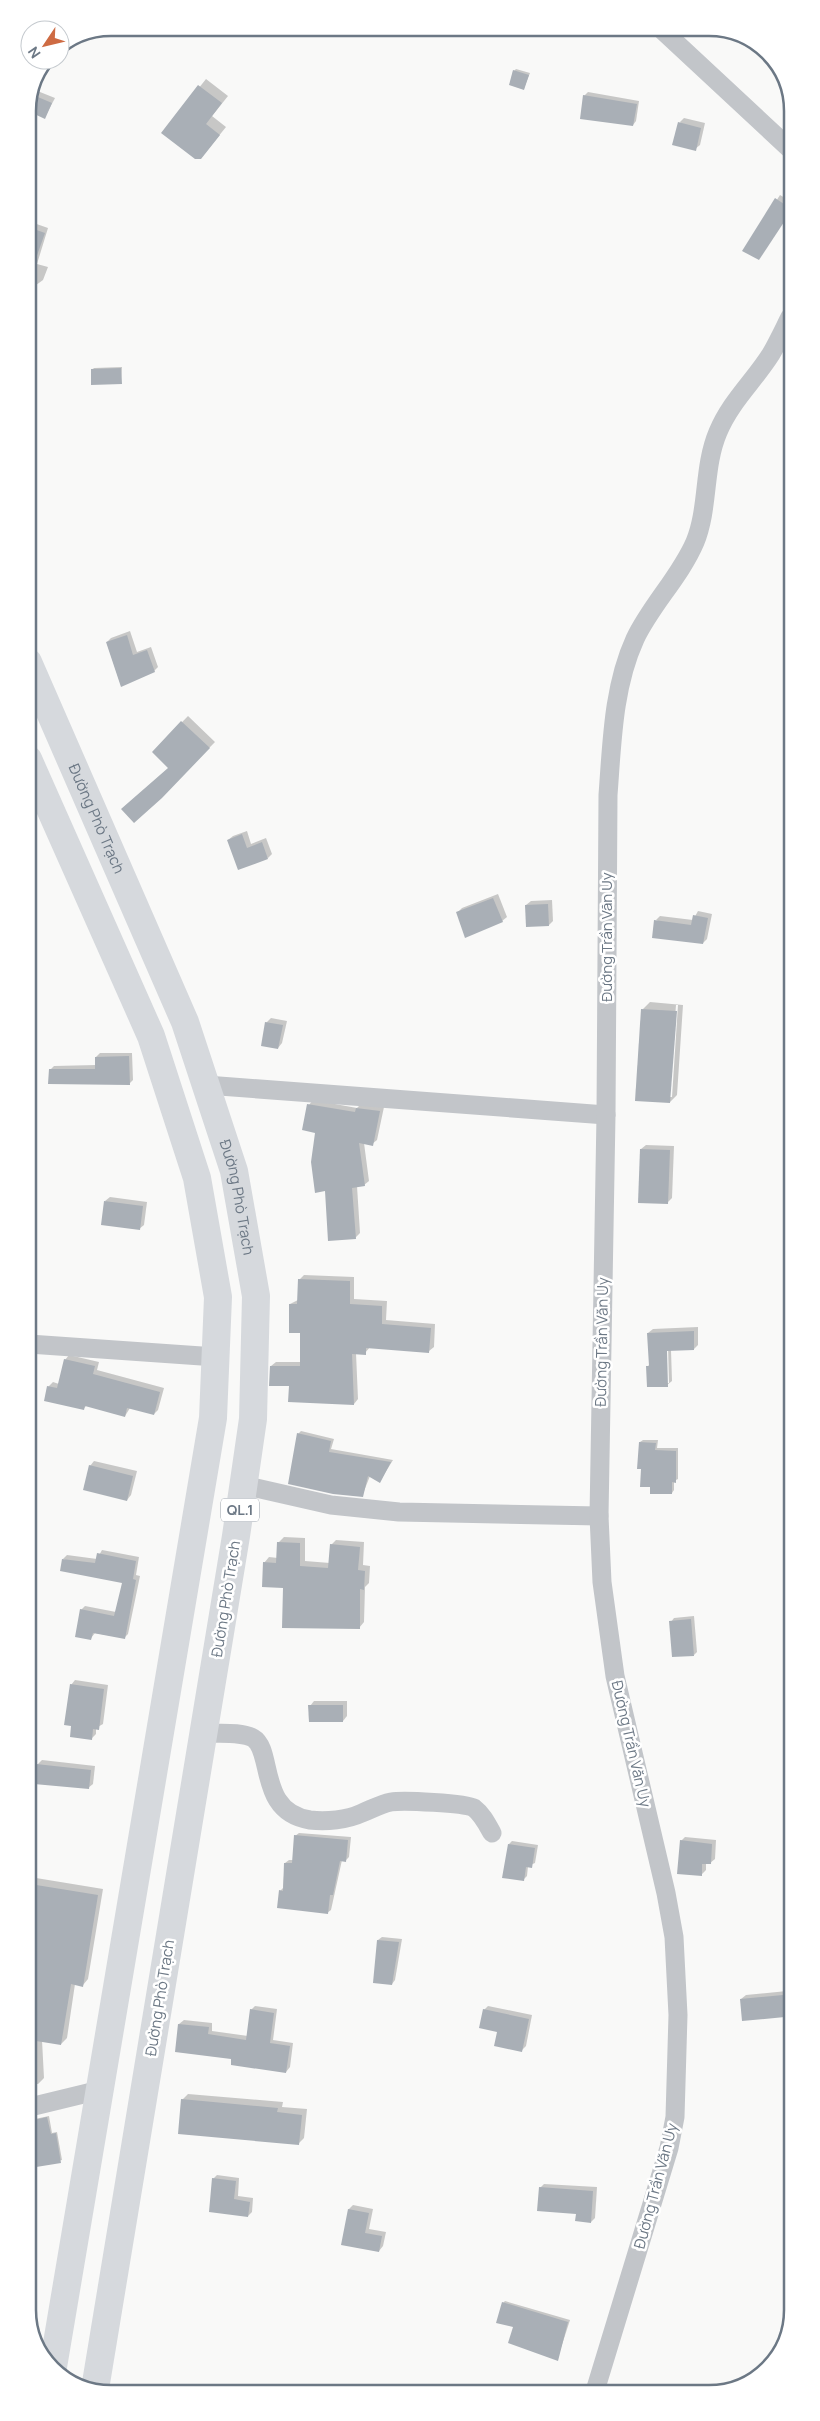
<svg xmlns="http://www.w3.org/2000/svg" width="820" height="2421" font-family="Manrope,sans-serif">
<style>
.shadow{fill:#0003;fill-rule:evenodd}
.building{fill:#a9afb6}
.lines{fill:none;stroke-linecap:round;stroke-linejoin:round}
.minor{stroke:#c2c5c9;stroke-width:19}
.trunk{stroke:#d6d9dd;stroke-width:28}
.labels{text-anchor:middle;stroke-width:5;stroke-linejoin:round;paint-order:stroke}
.shield{fill:#fff;stroke:#98a0aa;stroke-width:1}
.shield-label{font-size:14px;font-weight:bold;fill:#6c7885}
.street-label{font-size:15px;fill:#6c7885;stroke:#fff}
.rim{fill:none;stroke:#6c7885;stroke-width:2.5}
</style>
<rect width="100%" height="100%" fill="#f9f9f8"/>
<!-- shadow -->
<g class="shadow">
<path d="M516 69 530 73 524 88 514 71Z"/>
<path d="M206 79 228 96 212 116 226 127 201 158 163 133Z"/>
<path d="M35 90 55 98 45 117 28 110Z"/>
<path d="M588 92 639 101 636 121 633 125 584 96Z"/>
<path d="M684 118 705 123 700 145 695 149 680 122Z"/>
<path d="M780 195 790 201V213L744 251Z"/>
<path d="M28 221 48 228 37 264 48 267 43 280 32 288 28 287Z"/>
<path d="M122 367 121 383 92 370 94 368Z"/>
<path d="M130 631 137 652 151 647 158 667 154 671 107 642 111 638Z"/>
<path d="M188 716 215 742 161 797 169 767 153 752Z"/>
<path d="M247 831 251 844 266 838 272 854 268 858 228 840 233 836Z"/>
<path d="M498 894 507 917 502 921 457 913 462 908Z"/>
<path d="M552 900 553 921 549 925 526 905 531 901Z"/>
<path d="M698 911 712 914 707 939 703 943 656 920 660 916 693 920Z"/>
<path d="M650 1002 683 1005 677 1095 670 1102 643 1009ZM676 1005H678L672 1097H669Z"/>
<path d="M271 1018 287 1021 282 1043 278 1048 266 1023Z"/>
<path d="M100 1053H132L133 1080 129 1084 50 1070 54 1066 96 1065V1057Z"/>
<path d="M313 1100 357 1108 361 1104 384 1107 377 1140 372 1144 364 1143 369 1181 364 1185 357 1186 360 1233 355 1238 326 1190 316 1132 309 1105Z"/>
<path d="M646 1145 674 1146 672 1198 667 1203 641 1149Z"/>
<path d="M110 1197 147 1202 144 1225 139 1229 105 1201Z"/>
<path d="M304 1275 354 1277V1299L387 1301 386 1320 435 1324 434 1347 429 1351 370 1347 365 1353H356L358 1399 354 1404 290 1385 271 1366 276 1362H301L302 1332 290 1304 298 1300 299 1280Z"/>
<path d="M698 1327V1345L694 1349 671 1350 672 1381 667 1385 647 1367 650 1364 648 1333 653 1329ZM665 1345H668L669 1383H666Z"/>
<path d="M69 1355 99 1362 97 1370 164 1388 158 1410 154 1414 130 1408 125 1416 87 1405 84 1408 48 1387 53 1382 59 1384 65 1360Z"/>
<path d="M301 1431 334 1439 331 1449 393 1460 380 1481 370 1476 362 1496 298 1434Z"/>
<path d="M643 1440H658L657 1448H678V1479L674 1481V1490L672 1493 652 1486 640 1442Z"/>
<path d="M94 1461 137 1471 131 1495 127 1500 90 1466Z"/>
<path d="M284 1537 305 1538V1561L330 1563 331 1545 336 1540 364 1542 363 1565 370 1566 369 1583 365 1587 364 1622 359 1628 284 1587 264 1563 269 1557 278 1558V1543Z"/>
<path d="M102 1550 139 1557 136 1575 140 1576 128 1634 124 1638 95 1633 91 1638 81 1610 85 1606 116 1612 124 1582 63 1559 67 1555 97 1559Z"/>
<path d="M694 1616 697 1652 694 1655 671 1622 674 1618Z"/>
<path d="M75 1680 108 1685 103 1724 96 1728V1734L91 1739 71 1685Z"/>
<path d="M314 1701H347V1716L343 1721 310 1706Z"/>
<path d="M42 1760 95 1766 93 1784 88 1788 37 1765Z"/>
<path d="M299 1833 351 1837 349 1857 346 1860H342L331 1910 327 1913 280 1891 283 1888 285 1863 289 1860H294L295 1836Z"/>
<path d="M685 1837 716 1840 715 1859 710 1863H706V1870L701 1875 681 1841Z"/>
<path d="M512 1841 538 1845 535 1863 528 1866 527 1876 523 1880 509 1844Z"/>
<path d="M30 1877 103 1889 88 1979 83 1985 75 1984 67 2038 61 2044 42 2040 44 2078 38 2084H30Z"/>
<path d="M382 1937 402 1939 395 1980 392 1984 378 1940Z"/>
<path d="M787 1991 789 2011 785 2015 741 1999 746 1995Z"/>
<path d="M255 2006 277 2009 273 2040 293 2043 290 2067 286 2072 233 2058 176 2051 179 2024 184 2020 212 2023V2031L248 2036 251 2010Z"/>
<path d="M488 2006 532 2015 526 2046 522 2050 499 2031 484 2010Z"/>
<path d="M188 2094 283 2102 282 2107 307 2109 304 2138 298 2144 182 2100Z"/>
<path d="M49 2116 52 2133 57 2132 62 2160 30 2167V2120Z"/>
<path d="M217 2175 239 2178 238 2196 253 2198 252 2212 248 2216 213 2179Z"/>
<path d="M544 2184 597 2187 595 2218 591 2222 540 2188Z"/>
<path d="M353 2205 373 2209 369 2229 386 2232 383 2246 379 2251 343 2244 349 2209Z"/>
<path d="M505 2301 570 2320 557 2360 515 2326 503 2303Z"/>
</g>
<!-- building -->
<g class="building">
<path d="M513 70 529 75 524 90 509 85Z"/>
<path d="M198 85 222 103 206 124 220 135 201 159H195L161 133Z"/>
<path d="M33 95 52 103 45 119 28 111Z"/>
<path d="M583 95 637 104 633 126 580 119Z"/>
<path d="M678 122 701 128 696 151 672 145Z"/>
<path d="M775 198 790 208V213L759 260 742 251Z"/>
<path d="M28 227 45 233 30 275 28 274Z"/>
<path d="M121 368 122 384 91 385V369Z"/>
<path d="M127 635 133 655 147 650 155 672 121 687 106 642Z"/>
<path d="M181 721 210 748 162 798 134 823 121 809 168 768 152 752Z"/>
<path d="M242 834 247 848 262 842 268 859 238 870 227 840Z"/>
<path d="M493 898 503 922 465 938 456 912Z"/>
<path d="M548 904 549 926 526 927 525 905Z"/>
<path d="M693 915 708 918 703 944 652 938 654 920 691 925Z"/>
<path d="M641 1009 677 1011 670 1103 635 1101Z"/>
<path d="M265 1022 283 1025 278 1049 261 1046Z"/>
<path d="M129 1056 130 1085 48 1084 49 1069H95V1057Z"/>
<path d="M307 1104 355 1112 356 1108 380 1111 373 1146 359 1143 365 1186 352 1188 356 1239 328 1241 325 1191 315 1193 311 1162 315 1133 302 1130Z"/>
<path d="M640 1149 670 1150 668 1204 638 1203Z"/>
<path d="M104 1201 143 1206 140 1230 101 1225Z"/>
<path d="M298 1279 350 1281V1304L382 1306V1324L431 1328 429 1353 366 1348V1355L352 1354 354 1405 288 1402 289 1386H269L270 1366H300V1333H289V1304H297Z"/>
<path d="M694 1331V1350L667 1351 668 1387H647L646 1366H649L647 1333Z"/>
<path d="M64 1359 95 1366 93 1374 160 1392 154 1415 127 1408 125 1417 85 1406 84 1410 44 1401 47 1386 57 1388Z"/>
<path d="M297 1433 331 1441 329 1452 391 1462 380 1483 368 1476 363 1497 333 1494 288 1484Z"/>
<path d="M639 1442 656 1443 655 1450 676 1451V1483L672 1482V1494H650V1487H640L641 1469H637Z"/>
<path d="M89 1465 133 1476 127 1501 83 1490Z"/>
<path d="M277 1542 300 1543V1566L328 1568 330 1544 360 1547 358 1570 365 1571 364 1590 360 1589V1629L282 1628 283 1588 262 1587 263 1562 276 1563Z"/>
<path d="M97 1553 136 1561 133 1579 136 1580 125 1639 93 1633 91 1640 75 1637 80 1609 114 1616 122 1583 60 1571 62 1559 95 1563Z"/>
<path d="M691 1619 694 1656 672 1657 669 1621Z"/>
<path d="M70 1684 104 1689 99 1730 93 1729 92 1740 70 1737 71 1726 64 1725Z"/>
<path d="M308 1705H343V1722H309Z"/>
<path d="M36 1764 91 1770 89 1789 34 1784Z"/>
<path d="M294 1835 348 1840 346 1862 340 1861 333 1895H330L328 1914 277 1908 279 1890 283 1891 284 1863H292Z"/>
<path d="M680 1840 712 1844 711 1864H702V1876L677 1874Z"/>
<path d="M508 1844 535 1848 532 1868 526 1867 524 1881 502 1878Z"/>
<path d="M30 1884 98 1895 83 1987 71 1984 61 2045 30 2040Z"/>
<path d="M377 1940 399 1942 392 1985 373 1983Z"/>
<path d="M783 1995 785 2017 742 2021 740 1999Z"/>
<path d="M250 2009 274 2013 270 2043 290 2046 286 2073 231 2065V2059L175 2052 178 2024 209 2027 208 2034 246 2040Z"/>
<path d="M483 2009 529 2019 522 2052 494 2046 497 2032 479 2028Z"/>
<path d="M181 2099 278 2108 277 2112 302 2115 299 2145 178 2134Z"/>
<path d="M47 2117 51 2134 56 2133 61 2163 30 2168V2121Z"/>
<path d="M212 2178 236 2181 234 2199 250 2202 248 2217 209 2212Z"/>
<path d="M539 2187 593 2191 591 2223 575 2221 576 2214 537 2211Z"/>
<path d="M348 2209 369 2213 365 2233 382 2236 379 2252 341 2245Z"/>
<path d="M502 2302 568 2322 558 2361 508 2343 513 2327 496 2323Z"/>
</g>
<g class="lines">
<!-- minor -->
<g class="minor">
<path d="M660 28 790 149"/>
<path d="M206 1085 606 1115"/>
<path d="M29 1344 216 1357"/>
<path d="M243 1485 331 1505 399 1512 599 1516"/>
<path d="M204 1733C218 1734 240 1731 253 1738 274 1750 257 1812 310 1820 326 1822 347 1820 362 1813 372 1809 381 1804 391 1802 403 1800 465 1803 474 1808 482 1814 487 1824 492 1833"/>
<path d="M30 2107 100 2090"/>
<path d="M595 2391 669 2148 675 2117 678 2015 674 1937 666 1893 615 1676 602 1582 599 1516 606 1115 608 795C612 743 613 687 635 639 651 605 680 577 695 542 709 508 703 467 718 432 731 401 754 381 771 354 778 342 784 329 790 317"/>
</g>
<!-- trunk -->
<g class="trunk">
<path id="s1" d="M28 662 185 1022 234 1171 256 1296 253 1419 236 1536 95 2389"/>
<path d="M28 759 151 1036 197 1178 218 1297 213 1418 53 2367"/>
</g>
</g>
<g class="labels">
<!-- shield labels -->
<rect class="shield" x="221" y="1498.5" width="38" height="23" rx="4"/>
<g class="shield-label">
<text x="240" y="1515">QL.1</text>
</g>
<!-- street labels -->
<g class="street-label">
<text dy="5" stroke="none"><textPath href="#s1" startOffset="171">Đường Phò Trạch</textPath></text>
<text transform="translate(607 937) rotate(-90)" y="5">Đường Trần Văn Uy</text>
<text dy="5" stroke="none"><textPath href="#s1" startOffset="576">Đường Phò Trạch</textPath></text>
<text transform="translate(602 1342) rotate(-89)" y="5">Đường Trần Văn Uy</text>
<text transform="translate(226 1599) rotate(-81)" y="5">Đường Phò Trạch</text>
<text transform="translate(631 1744) rotate(77)" y="5">Đường Trần Văn Uy</text>
<text transform="translate(160 1998) rotate(-81)" y="5">Đường Phò Trạch</text>
<text transform="translate(656 2186) rotate(-75)" y="5">Đường Trần Văn Uy</text>
</g>
</g>
<!-- crop -->
<path d="M0 0H820V2421H0ZM111 36H709A75 75 0 0 1 784 111V2310A75 75 0 0 1 709 2385H111A75 75 0 0 1 36 2310V111A75 75 0 0 1 111 36Z" fill="#fff" fill-rule="evenodd"/>
<path class="rim" d="M111 36H709A75 75 0 0 1 784 111V2310A75 75 0 0 1 709 2385H111A75 75 0 0 1 36 2310V111A75 75 0 0 1 111 36Z"/>
<!-- north arrow -->
<g transform="translate(45 45) rotate(235)"><circle r="24" fill="#ffffff" stroke="#c4c9ce"/>
<path d="M0-4L9 19L0 12L-9 19Z" fill="#ce6b43"/>
<text y="-8" font-size="14" font-weight="bold" text-anchor="middle" fill="#6c7885">N</text>
</g>
</svg>
